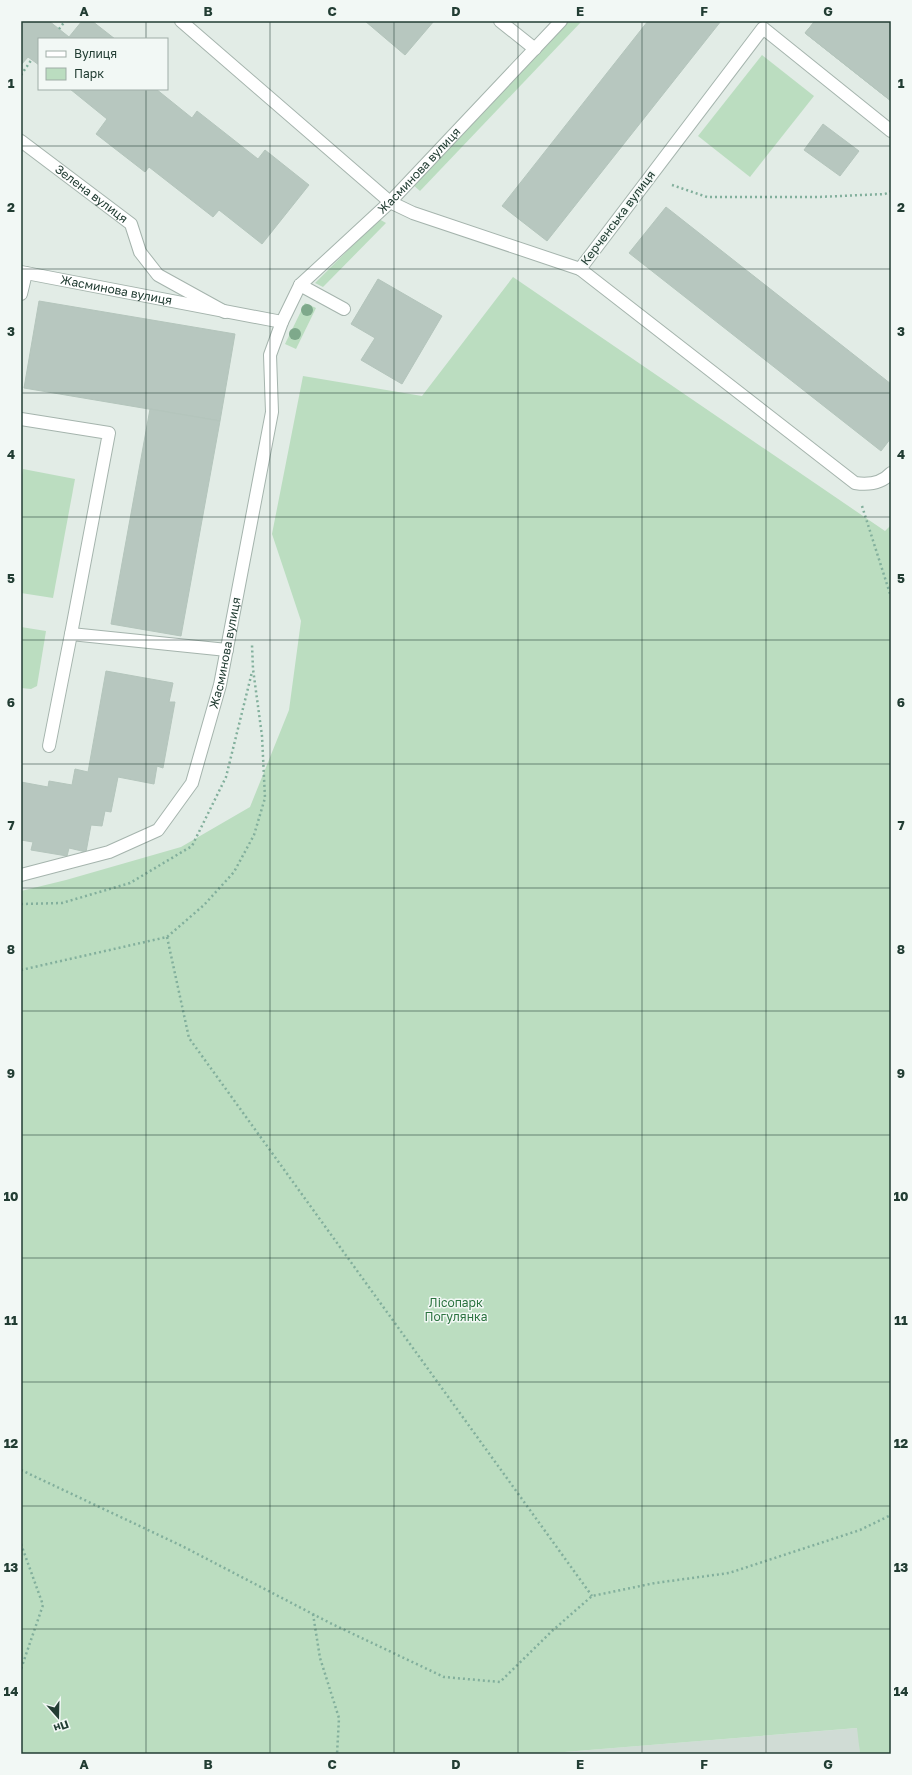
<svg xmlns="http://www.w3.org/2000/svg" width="912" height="1775" font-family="'Golos Text',sans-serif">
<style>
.built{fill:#d0dcd5}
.green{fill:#bbddc0}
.building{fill:#b7c7bf;stroke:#b4c5bc}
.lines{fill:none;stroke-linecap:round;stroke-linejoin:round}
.minor-casing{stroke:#a5b4ad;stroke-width:14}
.path{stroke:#82af9c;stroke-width:2.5;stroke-dasharray:2 3;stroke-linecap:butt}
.minor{stroke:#fff;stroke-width:12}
.tree{fill:#7ea98b}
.grid{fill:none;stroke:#223d33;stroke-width:1;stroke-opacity:0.55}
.labels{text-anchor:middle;stroke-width:3;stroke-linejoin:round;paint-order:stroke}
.street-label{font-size:12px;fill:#223d33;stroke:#f2f8f5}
.park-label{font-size:12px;fill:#2c7340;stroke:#f2f8f5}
.neatline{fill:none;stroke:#223d33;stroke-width:1.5}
.grid-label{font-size:13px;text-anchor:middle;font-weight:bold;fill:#223d33}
</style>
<rect width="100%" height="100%" fill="#e2ece6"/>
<!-- built -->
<path class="built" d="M858 1728 860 1754H540Z"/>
<!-- green -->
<g class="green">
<path d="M567 21H582L420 191 412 184Z"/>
<path d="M762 55 814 96 750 177 698 136Z"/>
<path d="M379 219 386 223 323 287 315 283Z"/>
<path d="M513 277 885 531 891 525V1754H860L857 1728 540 1754H21V891L66 880 181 847 250 807 289 710 301 621 272 534 303 376 422 396Z"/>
<path d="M305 303 316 308 296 349 285 344Z"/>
<path d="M23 469 75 479 53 598 21 593V481Z"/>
<path d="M21 627 46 631 37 686 31 689 21 688Z"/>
</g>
<!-- building -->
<g class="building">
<path d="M21 21H49L69 37 82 21H92L115 39H39V65L28 57 21 65Z"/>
<path d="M365 21H434L405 55Z"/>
<path d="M648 21H721L547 241 502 206Z"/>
<path d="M815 21H888L891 24V101L805 33Z"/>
<path d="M815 21H888L891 24V101L805 33Z"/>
<path d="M70 89H156L192 118 197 111 258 159 265 150 309 185 262 244 219 210 213 217 149 167 145 172 96 134 107 119Z"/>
<path d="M823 124 859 151 840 176 804 150Z"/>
<path d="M666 207 891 384V438L881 451 629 253Z"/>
<path d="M378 279 442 316 402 384 361 360 375 338 351 324Z"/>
<path d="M39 301 235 334 220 421 24 388Z"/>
<path d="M150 409 220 421 181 636 111 624Z"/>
<path d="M106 671 173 683 169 702H175L163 768 157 766 154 784 118 777 111 812 105 811 102 826 91 825 86 852 69 848 67 856 31 850 33 842 21 840V782L48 787 49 781 72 785 75 769 88 772Z"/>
</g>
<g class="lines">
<defs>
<g id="minor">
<path d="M181 21 390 202 413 213 580 269"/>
<path d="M500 21 535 49"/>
<path d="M891 131 763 28 580 269 855 483C868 485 881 484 891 473"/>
<path id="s1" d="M21 141 131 224 140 252 158 275 225 312"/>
<path id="s2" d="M21 272 282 322"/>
<path d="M300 285 344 309"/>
<path d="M21 294 26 273"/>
<path d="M21 419 109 433 71 634"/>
<path d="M49 746 71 634 227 650"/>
<path id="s3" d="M21 875 109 852 158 830 192 783 220 685 272 412 270 355 282 322 300 285 390 202 561 21"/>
</g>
</defs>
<!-- minor casing -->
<use href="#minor" class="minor-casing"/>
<!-- path -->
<g class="path">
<path d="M59 29 65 21"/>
<path d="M21 75 32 59"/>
<path d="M672 185 707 197H818L885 194 891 191"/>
<path d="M862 506 891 597"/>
<path d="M21 904 62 903 130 883 192 846 226 777 252 672"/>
<path d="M167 937 189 1038 592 1596"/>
<path d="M21 970 167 937 204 905 234 872 254 835 265 798 262 736 253 669 252 645"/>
<path d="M21 1470 182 1546 330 1623 444 1677 500 1682 552 1631 592 1596 655 1583 729 1573 860 1530 891 1515"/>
<path d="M21 1544 43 1605 21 1669"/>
<path d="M313 1614 320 1658 339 1718 337 1754"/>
</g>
<!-- minor -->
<use href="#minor" class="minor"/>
</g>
<!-- trees -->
<g class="tree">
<circle cx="307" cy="310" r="6"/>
<circle cx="295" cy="334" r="6"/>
</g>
<!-- grid -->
<path class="grid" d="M146 21V39M270 21V1754M394 21V1754M518 21V1754M642 21V1754M766 21V1754M146 89V1754M21 146H891M21 269H891M21 393H891M21 517H891M21 640H891M21 764H891M21 888H891M21 1011H891M21 1135H891M21 1258H891M21 1382H891M21 1506H891M21 1629H891"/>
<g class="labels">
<!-- street labels -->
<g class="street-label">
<text dy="4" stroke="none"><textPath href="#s3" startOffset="881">Жасминова вулиця</textPath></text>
<text dy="4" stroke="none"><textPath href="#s1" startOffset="88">Зелена вулиця</textPath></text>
<text transform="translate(618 218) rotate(-53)" y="4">Керченська вулиця</text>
<text dy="4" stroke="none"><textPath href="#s2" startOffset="97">Жасминова вулиця</textPath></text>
<text dy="4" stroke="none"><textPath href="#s3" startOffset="337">Жасминова вулиця</textPath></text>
</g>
<!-- park labels -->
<g class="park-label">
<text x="456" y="1307">Лісопарк<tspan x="456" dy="14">Погулянка</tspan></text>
</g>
</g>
<!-- border -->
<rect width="912" height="1775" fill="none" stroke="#f2f8f5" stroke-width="44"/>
<!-- legend -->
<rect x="38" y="38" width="130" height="52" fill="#f2f8f5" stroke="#9fada7"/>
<rect x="46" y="51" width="20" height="6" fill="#ffffff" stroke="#9fada7"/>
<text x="74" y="58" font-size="12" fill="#223d33">Вулиця</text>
<rect x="46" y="68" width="20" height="12" fill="#bbddc0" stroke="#9fada7"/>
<text x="74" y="78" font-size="12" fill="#223d33">Парк</text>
<!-- north arrow -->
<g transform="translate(58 1717) rotate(160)" stroke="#f2f8f5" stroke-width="3" paint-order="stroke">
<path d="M0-3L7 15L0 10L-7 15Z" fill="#223d33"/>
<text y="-6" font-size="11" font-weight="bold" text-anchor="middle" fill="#223d33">Пн</text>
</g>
<rect x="22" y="22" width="868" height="1731" class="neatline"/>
<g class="grid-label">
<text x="84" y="16">A</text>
<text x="208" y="16">B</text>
<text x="332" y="16">C</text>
<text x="456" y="16">D</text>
<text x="580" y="16">E</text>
<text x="704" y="16">F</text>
<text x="828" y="16">G</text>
<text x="11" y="88">1</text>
<text x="901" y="88">1</text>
<text x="11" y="212">2</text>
<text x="901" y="212">2</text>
<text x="11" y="336">3</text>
<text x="901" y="336">3</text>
<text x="11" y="459">4</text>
<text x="901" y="459">4</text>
<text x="11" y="583">5</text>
<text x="901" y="583">5</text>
<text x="11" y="707">6</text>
<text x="901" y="707">6</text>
<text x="11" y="830">7</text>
<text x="901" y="830">7</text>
<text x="11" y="954">8</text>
<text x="901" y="954">8</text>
<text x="11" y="1078">9</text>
<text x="901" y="1078">9</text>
<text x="11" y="1201">10</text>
<text x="901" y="1201">10</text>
<text x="11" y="1325">11</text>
<text x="901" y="1325">11</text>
<text x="11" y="1448">12</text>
<text x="901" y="1448">12</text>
<text x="11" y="1572">13</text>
<text x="901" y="1572">13</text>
<text x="11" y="1696">14</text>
<text x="901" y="1696">14</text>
<text x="84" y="1769">A</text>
<text x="208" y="1769">B</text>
<text x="332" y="1769">C</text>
<text x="456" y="1769">D</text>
<text x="580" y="1769">E</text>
<text x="704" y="1769">F</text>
<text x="828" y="1769">G</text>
</g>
</svg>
